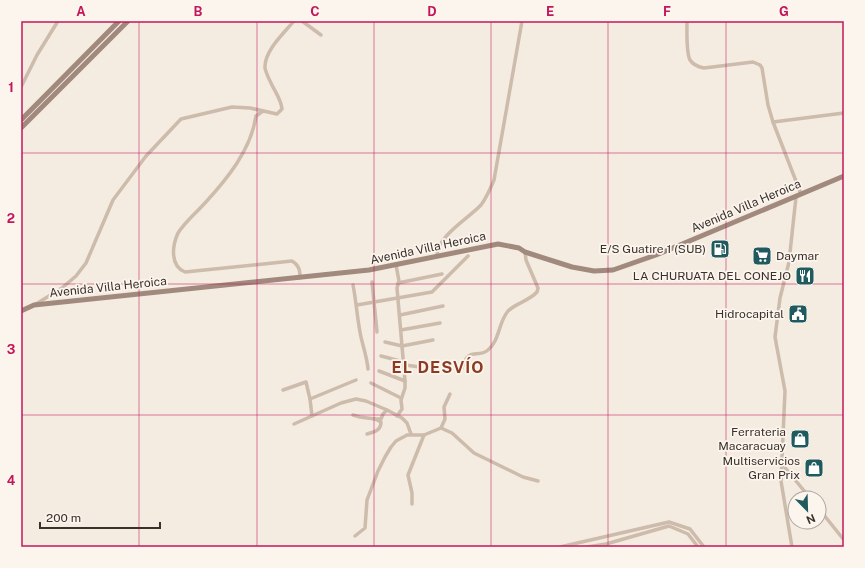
<svg xmlns="http://www.w3.org/2000/svg" width="865" height="568" font-family="'Public Sans',sans-serif">
<style>
.lines{fill:none;stroke-linecap:round;stroke-linejoin:round}
.street{stroke:#cdbbac;stroke-width:3.5}
.secondary{stroke:#a18a7d;stroke-width:5}
.grid{fill:none;stroke:#c2185b;stroke-width:1;stroke-opacity:0.55}
.labels{text-anchor:middle;stroke-width:3.5;stroke-linejoin:round;paint-order:stroke}
.street-label{font-size:12px;fill:#3b302b;stroke:#fbf5ee}
.poi-label{font-size:12px;fill:#3b302b;stroke:#fbf5ee;text-anchor:end}
.district-label{font-size:16px;font-weight:bold;letter-spacing:1px;fill:#8c3b22;stroke:#fbf5ee}
.neatline{fill:none;stroke:#c2185b;stroke-width:1.5}
.grid-label{font-size:13px;text-anchor:middle;font-weight:bold;fill:#c2185b}
</style>
<rect width="100%" height="100%" fill="#f4ebe1"/>
<g class="lines">
<!-- street -->
<g class="street">
<path d="M302 21 321 35"/>
<path d="M687 21C687 31 686 52 690 60 693 65 699 67 704 68L753 62 760 65 762 68 768 105 773 122 801 194"/>
<path d="M21 87 37 55 58 21"/>
<path d="M263 111 256 116C251 150 227 179 205 203 196 213 185 222 178 233 172 246 170 266 185 272L292 261C299 265 300 270 300 278"/>
<path d="M773 122 844 113"/>
<path d="M437 256C437 236 469 218 481 205 487 197 490 189 494 180L522 21"/>
<path d="M396 265 399 281 397 288 405 381V388L401 400 402 409 397 416"/>
<path d="M372 282 377 332"/>
<path d="M398 283 442 274"/>
<path d="M353 285C356 300 357 316 360 332 362 344 367 356 368 369"/>
<path d="M36 304 62 288 76 276 86 263 113 200 146 156 181 119 232 107 250 108 277 114 282 109C281 99 275 92 271 83 269 79 266 73 265 68 264 51 284 33 294 21"/>
<path d="M357 305 432 292 468 256"/>
<path d="M400 315 443 306"/>
<path d="M401 330 440 323"/>
<path d="M385 342 402 346 433 340"/>
<path d="M381 356 404 362"/>
<path d="M405 365 420 367"/>
<path d="M462 368C469 346 477 359 488 350 500 340 498 323 508 311 516 303 529 301 537 292L538 288 526 260 525 252"/>
<path d="M379 371 405 381"/>
<path d="M371 383 401 398"/>
<path d="M283 390 306 382 310 399 312 416"/>
<path d="M310 399 356 380"/>
<path d="M353 415 360 417 375 419"/>
<path d="M294 424 341 403 356 399 366 401 387 410 402 418 407 423 411 434"/>
<path d="M441 428 445 419 444 407 450 394"/>
<path d="M367 434C375 432 381 430 381 422L375 419H381L383 414 387 410"/>
<path d="M782 464 810 498"/>
<path d="M412 504V493L408 475 424 435"/>
<path d="M819 509 844 540"/>
<path d="M355 536 365 528 367 500 378 471 385 457 391 447 396 441 407 435H424L441 428 452 433 474 453 523 477 538 481"/>
<path d="M560 547 669 522 690 529 704 547"/>
<path d="M587 547 606 544 669 526 688 534 698 547"/>
<path d="M792 547 781 481 785 391 775 337 780 298 789 262 796 197"/>
</g>
<!-- secondary -->
<g class="secondary">
<path d="M21 120 119 21"/>
<path d="M21 128 128 21"/>
<path d="M21 311 34 305 369 270 498 244 519 248 525 252 572 267 594 271 613 270 656 255 844 176"/>
</g>
</g>
<!-- grid -->
<path class="grid" d="M139 21V547M257 21V547M374 21V547M491 21V547M608 21V547M726 21V547M21 153H844M21 284H844M21 415H844"/>
<!-- icons -->
<defs>
<symbol id="fuel-square" viewBox="-11 -11 22 22"><rect x="-9" y="-9" width="18" height="18" rx="4" fill="#1f5a5e" stroke="#fbf5ee"/><path d="M-5.5-6h7V0h2V4h1.3V-2.5L3-4.5l.8-.8L6-3V5H2.5V1h-1V6h-7ZM-4.2-4.7v3.2H.2V-4.7Z" fill="#fff"/></symbol>
<symbol id="supermarket-square" viewBox="-11 -11 22 22"><rect x="-9" y="-9" width="18" height="18" rx="4" fill="#1f5a5e" stroke="#fbf5ee"/><path d="M-6-5.5h2.5l.6 2H6L4.5 2H-2.5L-4.4-4H-6ZM-1.5 3.2a1.3 1.3 0 1 0 .1 0ZM3 3.2a1.3 1.3 0 1 0 .1 0Z" fill="#fff"/></symbol>
<symbol id="restaurant-square" viewBox="-11 -11 22 22"><rect x="-9" y="-9" width="18" height="18" rx="4" fill="#1f5a5e" stroke="#fbf5ee"/><path d="M-5-6h1v4h1v-4h1v4h1v-4h1v5L-1.5 .5V6h-2V.5L-5-1ZM5-6V6H3V1.5H1.5Q1.5-4 5-6Z" fill="#fff"/></symbol>
<symbol id="civic-square" viewBox="-11 -11 22 22"><rect x="-9" y="-9" width="18" height="18" rx="4" fill="#1f5a5e" stroke="#fbf5ee"/><path d="M-.6-6.5H3V-4.5H.6V-3L4-1V1h2V6H-6V1h2V-1L-.6-3ZM-1.2 2.5V6h2.4V2.5Z" fill="#fff"/></symbol>
<symbol id="shop-square" viewBox="-11 -11 22 22"><rect x="-9" y="-9" width="18" height="18" rx="4" fill="#1f5a5e" stroke="#fbf5ee"/><path d="M-5-2.5h2.3a2.7 3.5 0 0 1 5.4 0H5L5.5 6h-11ZM-1.5-2.5h3a1.5 2.3 0 0 0-3 0Z" fill="#fff"/></symbol>
</defs>
<g fill-rule="evenodd">
<use href="#fuel-square" x="709" y="238" width="22" height="22"/>
<use href="#supermarket-square" x="751" y="245" width="22" height="22"/>
<use href="#restaurant-square" x="794" y="265" width="22" height="22"/>
<use href="#civic-square" x="787" y="303" width="22" height="22"/>
<use href="#shop-square" x="789" y="428" width="22" height="22"/>
<use href="#shop-square" x="803" y="457" width="22" height="22"/>
</g>
<g class="labels">
<!-- street labels -->
<g class="street-label">
<text transform="translate(746 206) rotate(-23)" y="4">Avenida Villa Heroica</text>
<text transform="translate(428 248) rotate(-12)" y="4">Avenida Villa Heroica</text>
<text transform="translate(108 287) rotate(-6)" y="4">Avenida Villa Heroica</text>
</g>
<!-- poi labels -->
<g class="poi-label">
<text x="706" y="253">E/S Guatire 1 (SUB)</text>
<text x="776" y="260" text-anchor="start">Daymar</text>
<text x="791" y="280">LA CHURUATA DEL CONEJO</text>
<text x="784" y="318">Hidrocapital</text>
<text x="786" y="436">Ferrateria<tspan x="786" dy="14">Macaracuay</tspan></text>
<text x="800" y="465">Multiservicios<tspan x="800" dy="14">Gran Prix</tspan></text>
</g>
<!-- district labels -->
<g class="district-label">
<text x="438" y="373">EL DESVÍO</text>
</g>
</g>
<!-- border -->
<rect width="865" height="568" fill="none" stroke="#fbf5ee" stroke-width="44"/>
<!-- north arrow -->
<g transform="translate(807 510) rotate(157)"><circle r="19" fill="#fbf5ee" stroke="#aea6a0"/>
<path d="M0-3L7 15L0 10L-7 15Z" fill="#1f5a5e"/>
<text y="-6" font-size="11" font-weight="bold" text-anchor="middle" fill="#3b302b">N</text>
</g>
<!-- scale -->
<path d="M40 522v6h120v-6" fill="none" stroke="#3b302b" stroke-width="2"/>
<text x="46" y="522" font-size="12" fill="#3b302b" stroke="#fbf5ee" stroke-width="3" paint-order="stroke">200 m</text>
<rect x="22" y="22" width="821" height="524" class="neatline"/>
<g class="grid-label">
<text x="81" y="16">A</text>
<text x="198" y="16">B</text>
<text x="315" y="16">C</text>
<text x="432" y="16">D</text>
<text x="550" y="16">E</text>
<text x="667" y="16">F</text>
<text x="784" y="16">G</text>
<text x="11" y="92">1</text>
<text x="11" y="223">2</text>
<text x="11" y="354">3</text>
<text x="11" y="485">4</text>
</g>
</svg>
